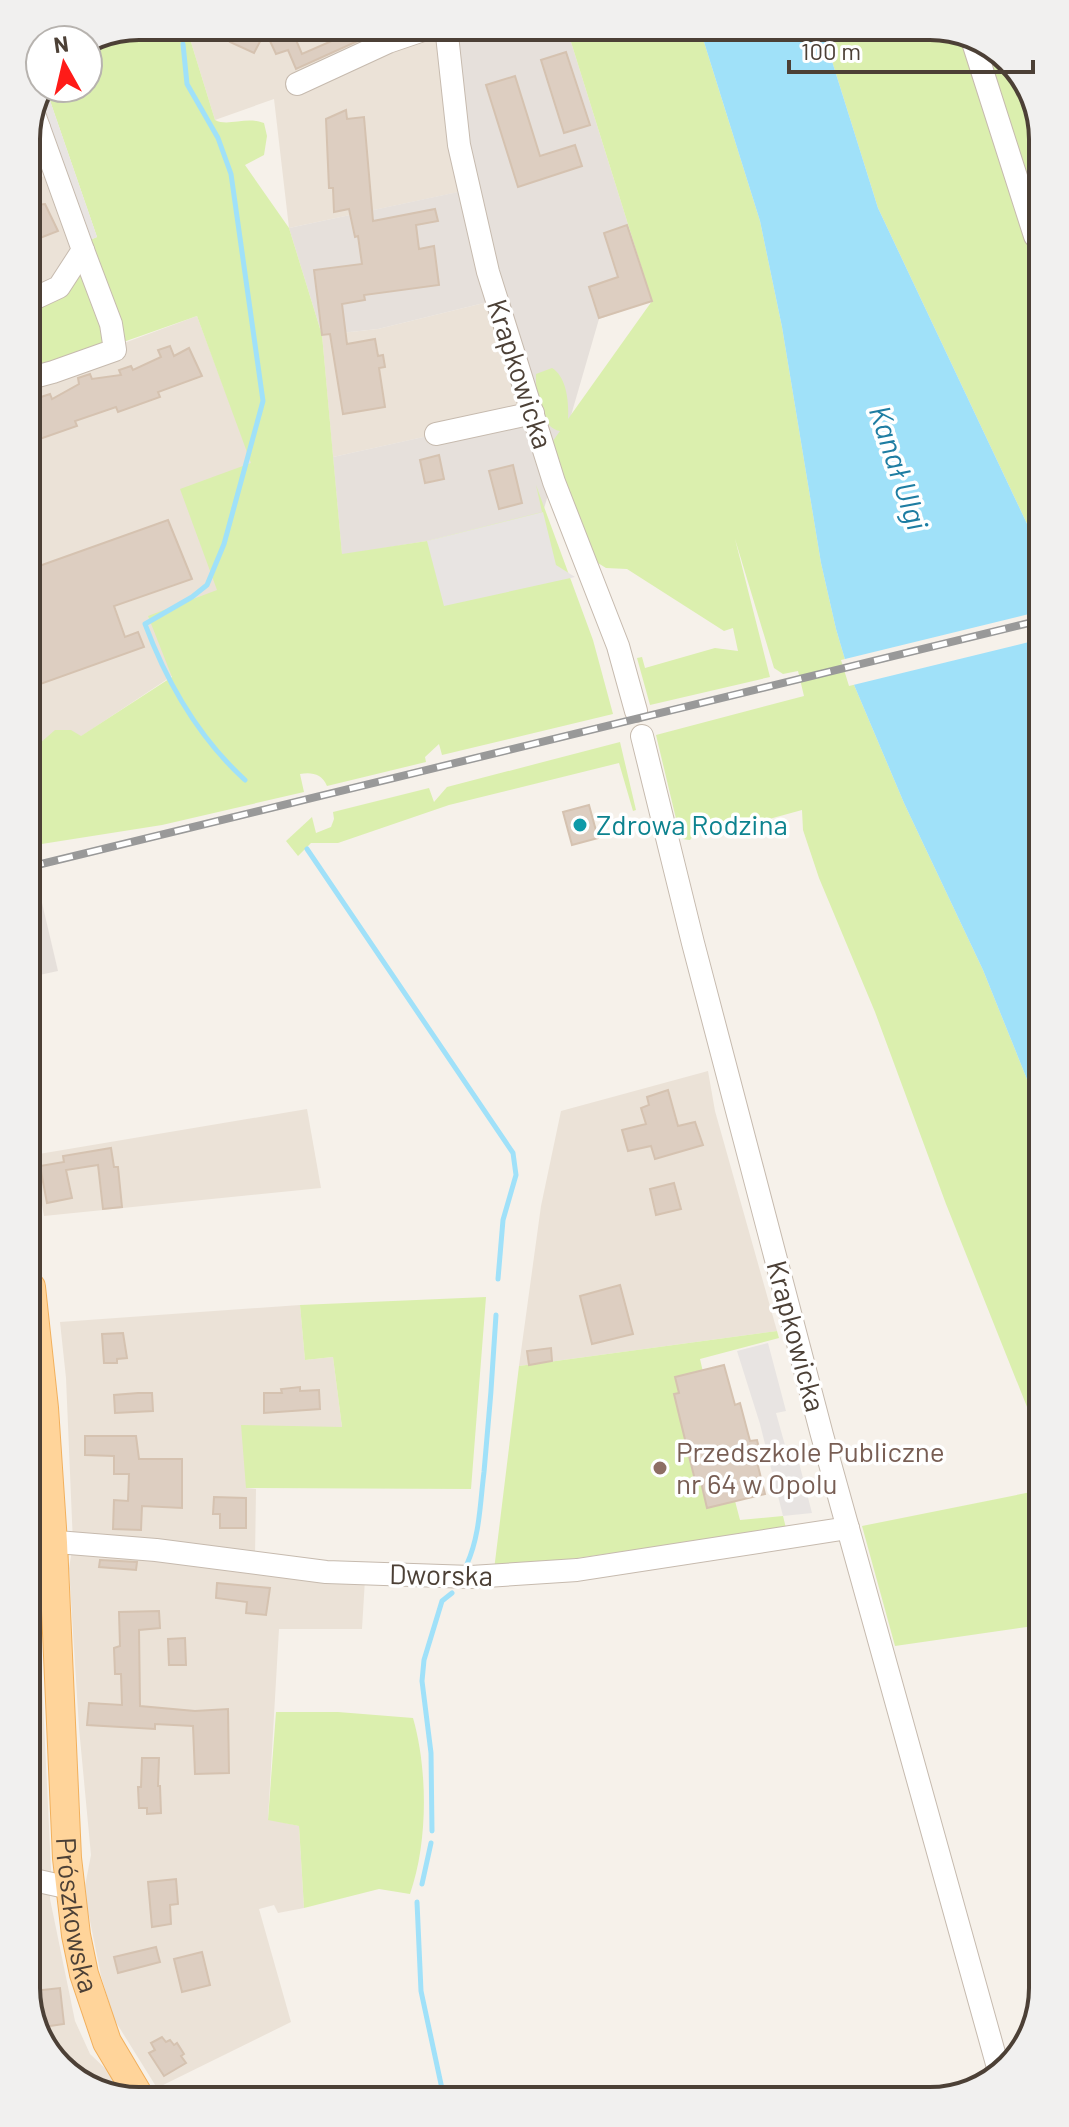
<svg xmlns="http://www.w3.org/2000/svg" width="1069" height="2127" font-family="Barlow,sans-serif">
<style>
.residential{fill:#ebe2d7}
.industrial{fill:#e6e0db}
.education{fill:#f1e4d2}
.green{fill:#dbefae}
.parking{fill:#e8e4e2}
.water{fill:#a0e1f9}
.pier{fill:#f6f1ea}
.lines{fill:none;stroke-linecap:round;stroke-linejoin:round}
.stream{stroke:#a0e1f9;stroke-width:5}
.building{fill:#ddcec1;stroke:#d5c2b0;stroke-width:2}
.minor-casing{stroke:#c6baae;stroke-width:24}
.major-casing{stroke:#f2b05c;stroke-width:30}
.minor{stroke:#fff;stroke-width:22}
.major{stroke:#ffd49a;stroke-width:28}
.rail-casing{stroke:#999;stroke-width:8}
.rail{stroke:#fff;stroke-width:5;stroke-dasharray:15;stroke-linecap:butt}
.culture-dot{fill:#0f9aa8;stroke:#fff;stroke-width:3}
.education-dot{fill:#8d6e63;stroke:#fff;stroke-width:3}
.labels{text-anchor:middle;stroke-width:7;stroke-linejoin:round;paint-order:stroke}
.street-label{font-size:28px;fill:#4c4036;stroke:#fff}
.culture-label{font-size:28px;fill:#0d838f;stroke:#fff;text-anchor:start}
.education-label{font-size:28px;fill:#785e54;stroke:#fff;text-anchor:start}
.water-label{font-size:30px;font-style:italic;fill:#1e7da2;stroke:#fff}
.rim{fill:none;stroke:#4c4036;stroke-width:4}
</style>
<rect width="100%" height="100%" fill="#f6f1ea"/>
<!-- residential -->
<g class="residential">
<path d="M186 26H446L468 190 289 228 274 99 215 120Z"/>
<path d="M55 172 83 250 27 302 26 183Z"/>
<path d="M496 300 533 413 333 457 322 335 378 329Z"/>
<path d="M197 316 252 463 217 591 172 676 68 745 29 762 27 379Z"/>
<path d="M708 1071 715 1111 777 1331 519 1366 541 1206 561 1111Z"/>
<path d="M307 1109 321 1188 44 1216 33 1155Z"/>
<path d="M300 1305 305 1360 333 1357 342 1427 246 1488 256 1489 255 1558 365 1579 362 1629H279L268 1819 299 1826 304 1908 278 1913 274 1905 259 1909 291 2022 157 2088 114 2019 101 1976 84 1891 91 1855 79 1728 69 1568 73 1544 66 1378 60 1322Z"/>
<path d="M32 1553H36L51 1869 50 1899 75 2021 90 2054 110 2073 123 2098 71 2078 34 2031Z"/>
</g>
<!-- industrial -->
<g class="industrial">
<path d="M446 26H566L652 301 599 319 543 512 427 541 342 555 333 457 532 413 496 300 378 329 322 335 289 228 467 190Z"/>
<path d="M42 903 58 971 30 977V906Z"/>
</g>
<!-- education -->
<path class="education" d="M139 26H171L88 53V47Z"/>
<!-- green -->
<g class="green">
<path d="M171 26H186L215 120C228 127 246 116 264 123L267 136 264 155 245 165 289 228 322 335 342 554 427 541 542 512 536 485 593 640 613 714 442 755 439 744 425 757 426 762 327 786C322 774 312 772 300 774L304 792 162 825 29 846V758L39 744 55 730H71L81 736 172 677 148 616 217 590 180 489 251 463 197 316 27 376V302L39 298 80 244 97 237 46 89 88 88V53Z"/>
<path d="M566 26H699L760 221 782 327 821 563 836 629 849 673 904 803 983 970 1039 1109 1041 1442 946 1204 875 1012 819 878 803 830 802 810 711 835 703 830 696 832 690 840C682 840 676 836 674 828L678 827 656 735 804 696 798 671 783 674 774 668 735 539 770 677 650 705 637 658 642 657 645 668 715 648 738 651 733 628 724 631 627 569 606 568 593 560 550 445 560 431C541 429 535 391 536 374L552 368C567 377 569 403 568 419L652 301Z"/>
<path d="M821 26H938L998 49 1035 96 1037 545 878 208Z"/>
<path d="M620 742 636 810 633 811 619 763 449 805 338 843H311L298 856 286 841 312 817 316 833 331 827 334 819 333 812 429 788 434 802 447 787Z"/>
<path d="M486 1297 471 1489 246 1488 241 1425 342 1427 333 1357 305 1360 300 1305Z"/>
<path d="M777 1331 779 1338 700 1359 703 1372 675 1377 679 1393 674 1394 695 1483 701 1482 707 1508 735 1501 740 1520 783 1516 786 1528 494 1570 519 1366Z"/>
<path d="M1041 1490V1625L895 1646 862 1526Z"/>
<path d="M276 1712H338L413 1718C428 1770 428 1843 410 1894L379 1889 304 1908 299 1826 268 1820Z"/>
</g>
<!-- parking -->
<g class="parking">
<path d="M46 89 97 237 80 244 34 114Z"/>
<path d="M543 512 556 565 575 577 444 606 427 541Z"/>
<path d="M768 1343 786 1411 776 1413 788 1456 797 1455 812 1513 783 1516 760 1424 737 1351Z"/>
</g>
<!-- water -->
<path class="water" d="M699 26H821L878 208 1037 545 1039 1109 983 970 904 803 849 673 836 629 821 563 782 327 760 221Z"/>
<!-- pier -->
<path class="pier" d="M1037 612V640L849 686 841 660Z"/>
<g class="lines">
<!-- stream -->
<g class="stream">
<path d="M183 44 187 84 218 138 231 174 263 401 224 544 207 585 192 597 145 624C167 683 198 737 245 780"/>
<path d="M307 849 513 1153 516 1175 503 1220 498 1279"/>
<path d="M467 1564C480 1535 480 1503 484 1472 489 1420 493 1368 496 1315"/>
<path d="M432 1831 431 1753 422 1681 424 1660 442 1601 452 1593"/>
<path d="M422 1884 431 1843"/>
<path d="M417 1902 421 1991 444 2098"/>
</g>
</g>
<!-- building -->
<g class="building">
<path d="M237 26H247L264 34 254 53 230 42Z"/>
<path d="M285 26H290L302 54 366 26H391L296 69 288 50 276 54 270 41 282 36 279 29Z"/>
<path d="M566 52 590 125 564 133 541 60Z"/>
<path d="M515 76 540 156 575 145 582 166 518 187 486 85Z"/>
<path d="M346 110 347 119 364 117 373 221 435 209 438 221 416 225 419 249 434 246 439 285 364 295 365 300 342 304 347 344 375 339 378 356 383 355 385 367 379 368 385 407 343 414 330 334 322 335 314 270 362 264 358 236 355 237 349 209 334 212 333 188H329L326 119Z"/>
<path d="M45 204 58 231 27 243V206Z"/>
<path d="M627 225 652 301 599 318 589 287 618 277 604 233Z"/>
<path d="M170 346 174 356 189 348 202 376 158 392 160 397 118 412 116 407 75 421 77 426 28 443 27 412 41 407 38 398 50 394 52 399 79 384 78 378 90 374 92 379 121 375 119 370 131 366 133 370 161 357 158 350Z"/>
<path d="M439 455 444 479 425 483 420 460Z"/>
<path d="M513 465 522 503 499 509 489 471Z"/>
<path d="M168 520 192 579 114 606 125 637 138 632 144 647 32 687 29 676 28 570Z"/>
<path d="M589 805 598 838 572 845 563 812Z"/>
<path d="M668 1090 678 1126 695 1122 703 1145 655 1159 651 1146 628 1151 622 1130 646 1124 641 1108 649 1105 647 1097Z"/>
<path d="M111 1148 114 1167H118L122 1207 103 1209 98 1165 66 1170 72 1198 47 1203 40 1166 64 1162 63 1156Z"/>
<path d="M674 1183 681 1209 656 1215 650 1189Z"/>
<path d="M620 1285 633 1334 592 1344 580 1296Z"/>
<path d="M123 1333 127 1358 117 1359V1363H104L102 1334Z"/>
<path d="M551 1348 552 1361 529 1365 527 1351Z"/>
<path d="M724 1365 735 1405 740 1403 750 1441 757 1440 761 1456 756 1458 765 1494 707 1508 701 1482 696 1484 689 1456 674 1394 679 1393 675 1377Z"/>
<path d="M300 1387V1391L319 1390 320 1409 264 1413V1393H282L281 1389Z"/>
<path d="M138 1393H152L153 1411 115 1413 114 1395Z"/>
<path d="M85 1436H136L139 1459H182V1508L142 1506 141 1530 113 1529 114 1500 128 1501 129 1474H114V1456L85 1455Z"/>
<path d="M214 1497 246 1498V1528H220V1514H213Z"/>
<path d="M100 1560 137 1562 136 1570 99 1567Z"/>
<path d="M217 1583 270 1588 266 1615 246 1613 247 1602 216 1598Z"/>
<path d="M159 1611 160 1628 139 1630 140 1706 195 1711 228 1709 229 1773 195 1774 193 1726 155 1724V1729L87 1725 89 1703 122 1705 121 1674H115L114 1648 120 1646 119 1612Z"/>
<path d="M185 1638 186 1665H169L168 1639Z"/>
<path d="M142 1758H159L158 1786H160L161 1813 147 1814V1808H139L138 1787H141Z"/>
<path d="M176 1879 178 1904 170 1905 171 1924 152 1927 148 1882Z"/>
<path d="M156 1947 160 1962 118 1973 114 1957Z"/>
<path d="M202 1952 210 1985 182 1992 174 1959Z"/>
<path d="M60 1988 64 2024 36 2028 34 1991Z"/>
<path d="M162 2037 166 2042 170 2040 174 2045 177 2043 184 2054 181 2056 186 2063 164 2076 149 2053 155 2050 151 2043Z"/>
</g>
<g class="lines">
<defs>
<g id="minor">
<path d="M446 26 459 145 488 272 554 482 618 646 636 711"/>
<path d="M972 39 1035 236"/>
<path d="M297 84 388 42 435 26"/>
<path d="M26 172 36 146 39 128"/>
<path d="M27 302 59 287 83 250 34 114"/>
<path d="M27 379 53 372 115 350 111 324 83 250"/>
<path d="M436 434 533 413"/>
<path d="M642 736 693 943 822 1435 999 2071"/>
<path d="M32 1540 156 1550 326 1572 471 1577 577 1570 848 1528"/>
<path d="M34 1880 70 1888"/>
</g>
<g id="major">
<path id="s1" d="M31 1287 44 1408 53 1543 67 1858 76 1935 84 1974 107 2042 142 2101"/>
</g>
</defs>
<!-- minor casing -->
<use href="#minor" class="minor-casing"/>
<!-- major casing -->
<use href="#major" class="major-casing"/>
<!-- minor -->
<use href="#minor" class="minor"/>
<!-- major -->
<use href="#major" class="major"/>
<defs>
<path id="rail" d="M29 867 1037 621"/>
</defs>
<!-- rail casing -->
<use href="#rail" class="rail-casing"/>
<!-- rail -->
<use href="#rail" class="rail"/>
</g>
<!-- markers -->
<circle class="culture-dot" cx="580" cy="825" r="8"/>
<circle class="education-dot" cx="660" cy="1468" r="8"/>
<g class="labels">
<!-- street labels -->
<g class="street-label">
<text transform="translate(520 374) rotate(72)" y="10">Krapkowicka</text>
<text transform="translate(796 1336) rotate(75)" y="10">Krapkowicka</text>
<text transform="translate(441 1575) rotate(1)" y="10">Dworska</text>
<text dy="10" stroke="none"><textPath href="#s1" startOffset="630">Prószkowska</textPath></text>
</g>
<!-- culture labels -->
<g class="culture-label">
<text x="596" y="835">Zdrowa Rodzina</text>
</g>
<!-- education labels -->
<g class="education-label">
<text x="676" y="1462">Przedszkole Publiczne<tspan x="676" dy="32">nr 64 w Opolu</tspan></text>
</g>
<!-- water labels -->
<g class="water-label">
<text transform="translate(898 468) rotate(72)" y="10">Kanał Ulgi</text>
</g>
</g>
<!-- crop -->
<path d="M0 0H1069V2127H0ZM139 40H930A99 99 0 0 1 1029 139V1988A99 99 0 0 1 930 2087H139A99 99 0 0 1 40 1988V139A99 99 0 0 1 139 40Z" fill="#f1f0ef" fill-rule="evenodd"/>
<path class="rim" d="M139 40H930A99 99 0 0 1 1029 139V1988A99 99 0 0 1 930 2087H139A99 99 0 0 1 40 1988V139A99 99 0 0 1 139 40Z"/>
<!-- north arrow -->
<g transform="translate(64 64) rotate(352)"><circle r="38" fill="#ffffff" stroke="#b7b3af" stroke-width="2"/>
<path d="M0-6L14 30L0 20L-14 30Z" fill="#ff1b18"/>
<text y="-12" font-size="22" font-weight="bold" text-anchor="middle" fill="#4c4036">N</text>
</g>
<!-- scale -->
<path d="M789 60v12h244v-12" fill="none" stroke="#4c4036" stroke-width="4"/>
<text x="801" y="60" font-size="24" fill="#4c4036" stroke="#ffffff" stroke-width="6" paint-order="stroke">100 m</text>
</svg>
